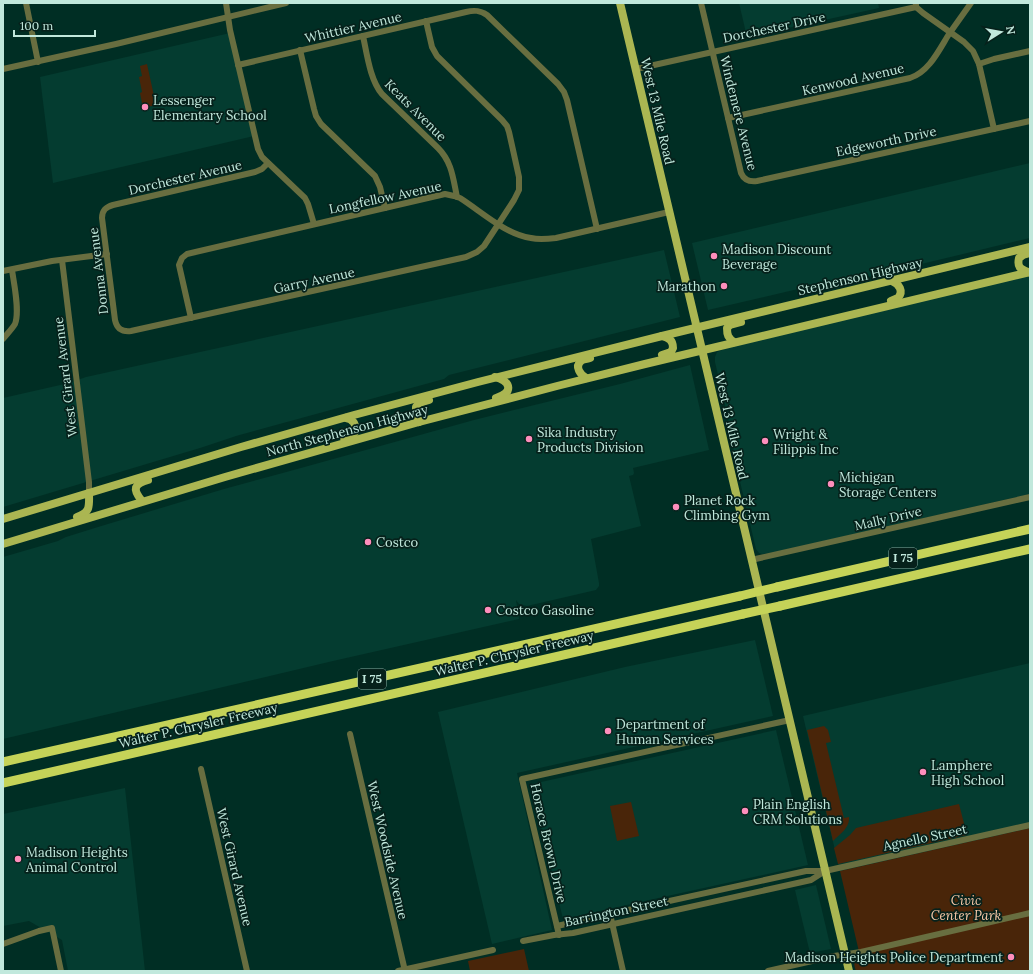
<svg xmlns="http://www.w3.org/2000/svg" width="1033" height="974" font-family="Lora,serif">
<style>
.built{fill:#043c30}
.green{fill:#492509}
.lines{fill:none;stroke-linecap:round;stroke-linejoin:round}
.minor{stroke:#686e40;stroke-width:6}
.major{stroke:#abb652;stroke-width:8}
.highway{stroke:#c5d358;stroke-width:9}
.highway-bridge{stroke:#c5d358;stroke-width:9}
.poi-dot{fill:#fe8ebc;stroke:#06211b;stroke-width:1.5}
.labels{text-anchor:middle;stroke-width:3.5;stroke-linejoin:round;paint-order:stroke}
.shield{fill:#06211b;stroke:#89aca2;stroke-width:1}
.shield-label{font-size:12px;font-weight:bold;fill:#c1e8dc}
.street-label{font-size:13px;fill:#c1e8dc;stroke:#06211b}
.poi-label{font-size:13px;fill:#c1e8dc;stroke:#06211b;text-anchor:start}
.park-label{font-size:13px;font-style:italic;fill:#fac9a8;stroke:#06211b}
</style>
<rect width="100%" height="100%" fill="#002e24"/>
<!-- built -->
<g class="built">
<path d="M739 3H878L879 8 747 37Z"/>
<path d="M230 33 254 136 53 183 40 77Z"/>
<path d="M1030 163V238L846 282 815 285 708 310 692 243Z"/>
<path d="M664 250 680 317 449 375 444 379 236 436 200 448 3 507V398L69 383 86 377Z"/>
<path d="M1030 275V494L771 553 762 554 759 553 756 549 733 452 729 422 715 362V357L717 352 727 348Z"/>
<path d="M690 365 709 450 633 468 634 473 633 475 629 476 641 526 591 539 599 583V586L596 590 527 606 519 604 516 600 519 619 333 661 3 739V557L58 541 66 537 98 527 224 489 290 471 474 420 620 384Z"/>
<path d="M755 640 773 716 517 773 552 930 492 944 438 712 625 667Z"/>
<path d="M1030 663V828L840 871 803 716Z"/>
<path d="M776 730 808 865 563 919 531 785 532 784Z"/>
<path d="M125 788 145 971H68L62 940 29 921 3 926V814Z"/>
<path d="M816 885 831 949 810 953 795 890Z"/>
</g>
<!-- green -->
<g class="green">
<path d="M147 64 156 105 143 108 140 93 142 92 139 77 142 76 140 66Z"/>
<path d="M824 726 828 730 831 742 826 743 844 818 849 817C850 828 840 834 833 841L807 730Z"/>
<path d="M631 802 639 836 617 841 610 806Z"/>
<path d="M959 804 967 835 838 864 834 848 850 835 856 828Z"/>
<path d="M1030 828V971H856C854 965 852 959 860 956L840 871Z"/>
<path d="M524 949 529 971H470L468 961Z"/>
</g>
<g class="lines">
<!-- minor -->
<g class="minor">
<path d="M26 3 38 62"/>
<path d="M226 3 230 30 258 149 262 157 305 198 308 204 314 224"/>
<path d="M701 3 741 173C744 180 749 182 757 181L1030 121"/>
<path d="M916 3V7L923 13 964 42 973 51 979 64 994 129"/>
<path d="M363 36C367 54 370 80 382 94L438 148C452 162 453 178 457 197"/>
<path d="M300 50 314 109 316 116 321 124 375 176 380 187 385 208"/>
<path d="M979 64 994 59 1030 51"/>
<path d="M238 65 466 12C474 10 480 10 487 15L558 84 564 92 567 100 597 229"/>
<path d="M3 69 116 44 286 3"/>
<path d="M636 69 916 7"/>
<path d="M728 118 910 78C929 72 939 50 949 34 956 24 964 13 971 3"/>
<path d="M268 163 262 169 255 172 113 205C106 207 102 210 102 218L115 320C117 329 122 332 131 331L466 257 477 252 484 246 514 200 519 190V177L509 132 507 126 502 120 437 56 432 47 426 21"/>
<path d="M62 260 89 482V493"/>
<path d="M3 271 52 261 107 254"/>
<path d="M191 318 179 265 182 258 187 254 445 194 454 196 460 198C482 212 505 234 531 238 539 240 548 239 556 238L669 212"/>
<path d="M3 339C7 334 12 329 15 324 20 311 14 284 12 270"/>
<path d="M751 560 1030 497"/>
<path d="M350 734 405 971"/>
<path d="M201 769 247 971"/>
<path d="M610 914 623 971"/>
<path d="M557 926 610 914 806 871H825L1030 825"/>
<path d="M559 935 522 779 790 720"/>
<path d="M523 941 554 935 573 933 802 882 811 880 825 871"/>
<path d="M3 944 39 931 52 928 61 971"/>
<path d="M398 971 493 950"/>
<path d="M768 971 834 956 861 952 1030 913"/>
</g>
<!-- major -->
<g class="major">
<path d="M620 3 849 971"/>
<path d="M1028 272C1020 269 1017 267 1019 258L1023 255 1030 253"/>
<path d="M891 301 898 298C904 291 899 284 892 281"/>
<path d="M734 342C728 338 727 335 727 328L730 325 741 322"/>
<path d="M662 355 671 352 673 348C673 340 669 338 662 336"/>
<path d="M495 377C512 382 513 393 496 398"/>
<path d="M586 378C581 375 574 367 581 361 583 359 587 359 590 358"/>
<path d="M419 422 416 415V407L419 403 429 400"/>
<path d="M344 438C351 436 357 435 355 427 355 425 354 422 352 421 351 419 348 419 346 418"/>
<path d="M142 501C132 489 134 484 148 480"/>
<path d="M77 517C91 512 89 506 89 493"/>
<path d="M3 519 241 447 354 415 478 382 662 336 1030 247"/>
<path d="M3 544 225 477 419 422 557 386 645 364 1030 272"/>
</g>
<!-- highway -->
<g class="highway">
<path d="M777 587 1030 529"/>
<path d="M780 606 1030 549"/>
<path d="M3 762 740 596"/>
<path d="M3 783 743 614"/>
</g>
<!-- highway-bridge -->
<g class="highway-bridge">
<path d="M740 596 777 587"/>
<path d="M743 614 780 606"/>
</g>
</g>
<!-- markers -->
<g class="poi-dot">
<circle cx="145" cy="107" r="4"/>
<circle cx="714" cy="256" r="4"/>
<circle cx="724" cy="286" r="4"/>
<circle cx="529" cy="439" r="4"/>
<circle cx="765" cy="441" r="4"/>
<circle cx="831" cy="484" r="4"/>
<circle cx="676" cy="507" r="4"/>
<circle cx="368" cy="542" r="4"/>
<circle cx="488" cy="610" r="4"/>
<circle cx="608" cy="731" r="4"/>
<circle cx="923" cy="772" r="4"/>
<circle cx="745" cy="811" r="4"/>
<circle cx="18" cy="859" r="4"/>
<circle cx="1011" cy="957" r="4"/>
</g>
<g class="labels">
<!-- shield labels -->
<g class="shield">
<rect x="889" y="548" width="28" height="20" rx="3"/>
<rect x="358" y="669" width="28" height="20" rx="3"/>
</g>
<g class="shield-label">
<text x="903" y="562">I 75</text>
<text x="372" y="683">I 75</text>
</g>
<!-- street labels -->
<g class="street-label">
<text transform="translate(353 27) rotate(-13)" y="5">Whittier Avenue</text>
<text transform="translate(774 27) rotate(-12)" y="5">Dorchester Drive</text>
<text transform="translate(853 79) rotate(-13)" y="5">Kenwood Avenue</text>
<text transform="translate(416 110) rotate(45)" y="5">Keats Avenue</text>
<text transform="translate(658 111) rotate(77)" y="5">West 13 Mile Road</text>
<text transform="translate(739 113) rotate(76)" y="5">Windemere Avenue</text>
<text transform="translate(886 141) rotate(-12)" y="5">Edgeworth Drive</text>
<text transform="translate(185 177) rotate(-13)" y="5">Dorchester Avenue</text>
<text transform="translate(385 197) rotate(-12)" y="5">Longfellow Avenue</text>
<text transform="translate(98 271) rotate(-97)" y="5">Donna Avenue</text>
<text transform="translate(860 276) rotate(-13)" y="5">Stephenson Highway</text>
<text transform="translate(314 280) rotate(-12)" y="5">Garry Avenue</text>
<text transform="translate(65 377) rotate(-97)" y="5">West Girard Avenue</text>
<text transform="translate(732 426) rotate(77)" y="5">West 13 Mile Road</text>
<text transform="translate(347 430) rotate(-15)" y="5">North Stephenson Highway</text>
<text transform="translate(888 518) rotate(-13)" y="5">Mally Drive</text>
<text transform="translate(514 653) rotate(-13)" y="5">Walter P. Chrysler Freeway</text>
<text transform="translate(198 725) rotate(-13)" y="5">Walter P. Chrysler Freeway</text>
<text transform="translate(925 837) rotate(-12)" y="5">Agnello Street</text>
<text transform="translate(549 843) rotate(77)" y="5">Horace Brown Drive</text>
<text transform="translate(388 850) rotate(77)" y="5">West Woodside Avenue</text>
<text transform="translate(235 867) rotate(77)" y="5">West Girard Avenue</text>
<text transform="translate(616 911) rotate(-12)" y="5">Barrington Street</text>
</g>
<!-- poi labels -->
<g class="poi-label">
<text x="153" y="105">Lessenger<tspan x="153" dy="15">Elementary School</tspan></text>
<text x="722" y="254">Madison Discount<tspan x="722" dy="15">Beverage</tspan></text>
<text x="716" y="291" text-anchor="end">Marathon</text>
<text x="537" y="437">Sika Industry<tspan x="537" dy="15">Products Division</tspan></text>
<text x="773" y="439">Wright &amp;<tspan x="773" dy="15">Filippis Inc</tspan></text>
<text x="839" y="482">Michigan<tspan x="839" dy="15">Storage Centers</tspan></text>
<text x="684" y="505">Planet Rock<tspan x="684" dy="15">Climbing Gym</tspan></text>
<text x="376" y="547">Costco</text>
<text x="496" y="615">Costco Gasoline</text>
<text x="616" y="729">Department of<tspan x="616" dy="15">Human Services</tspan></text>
<text x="931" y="770">Lamphere<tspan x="931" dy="15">High School</tspan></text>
<text x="753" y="809">Plain English<tspan x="753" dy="15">CRM Solutions</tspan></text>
<text x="26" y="857">Madison Heights<tspan x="26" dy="15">Animal Control</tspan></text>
<text x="1003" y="962" text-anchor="end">Madison Heights Police Department</text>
</g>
<!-- park labels -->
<g class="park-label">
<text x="966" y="905">Civic<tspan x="966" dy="15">Center Park</tspan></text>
</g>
</g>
<!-- border -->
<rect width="1033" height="974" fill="none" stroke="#c1e8dc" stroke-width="8"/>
<!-- north arrow -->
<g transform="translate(1001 32) rotate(79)" stroke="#06211b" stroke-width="3" paint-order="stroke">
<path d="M0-3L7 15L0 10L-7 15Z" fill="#c1e8dc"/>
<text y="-6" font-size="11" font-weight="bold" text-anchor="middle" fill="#c1e8dc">N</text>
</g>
<!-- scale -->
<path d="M14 30v6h81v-6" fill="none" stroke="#c1e8dc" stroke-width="2"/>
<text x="20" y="30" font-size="12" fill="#c1e8dc" stroke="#06211b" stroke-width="3" paint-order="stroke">100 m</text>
</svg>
